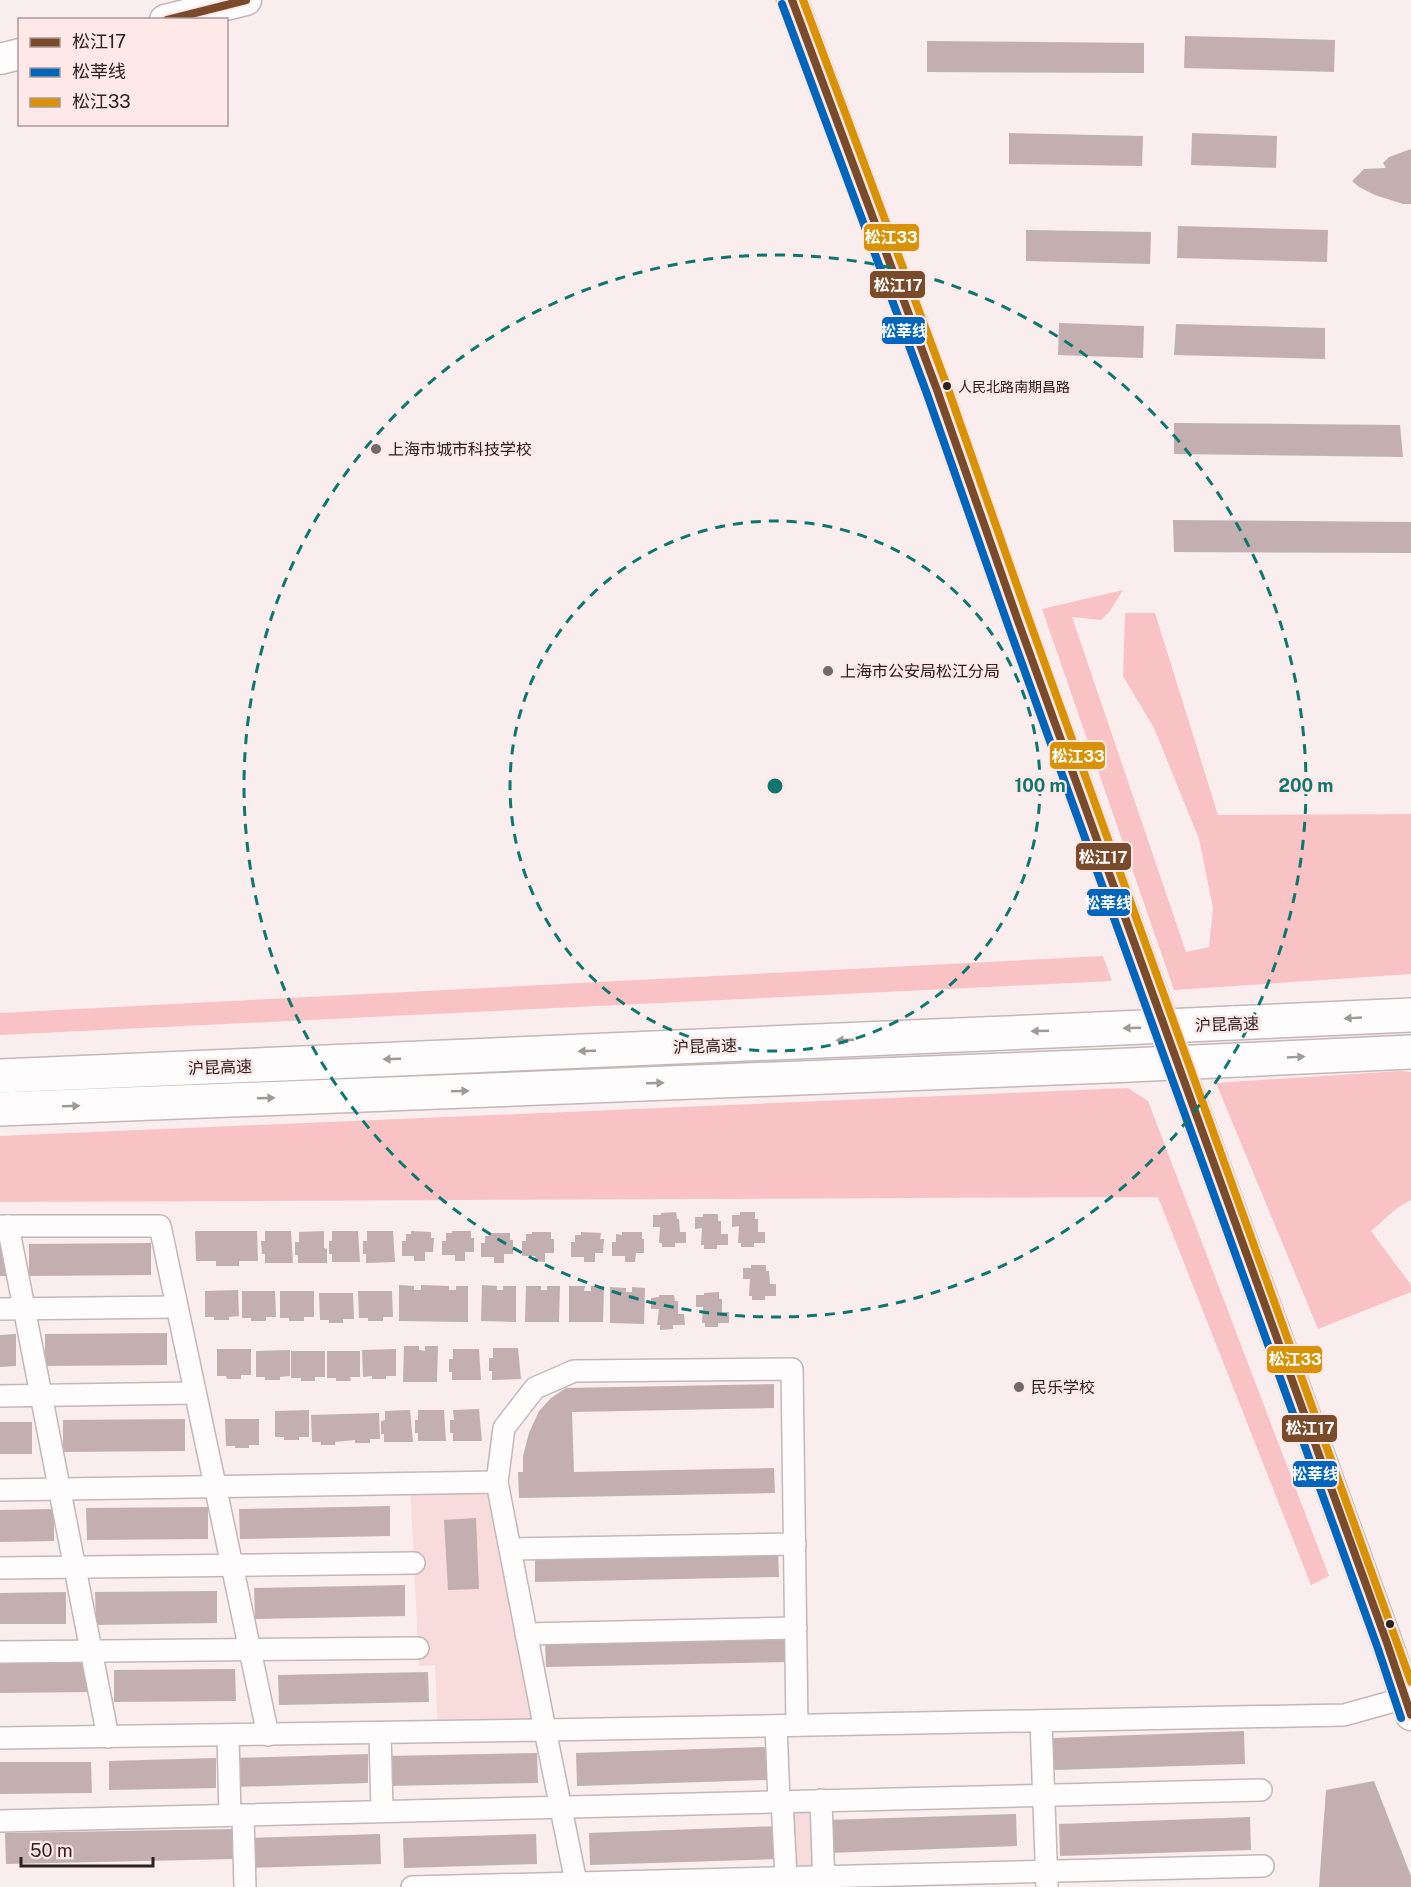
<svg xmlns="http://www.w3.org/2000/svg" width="1411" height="1887" font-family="'Public Sans','Noto Sans SC',sans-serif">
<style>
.green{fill:#f8dbdb}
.forest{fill:#f9c3c5}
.building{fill:#c4afb0}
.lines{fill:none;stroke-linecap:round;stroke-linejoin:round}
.street-casing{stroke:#c3b7b8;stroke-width:24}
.secondary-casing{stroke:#c3b7b8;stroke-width:33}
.highway-casing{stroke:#c3b7b8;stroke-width:36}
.street{stroke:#fefcfc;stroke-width:21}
.secondary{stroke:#fefcfc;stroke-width:30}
.highway{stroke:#fefcfc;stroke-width:33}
.highway-bridge-casing{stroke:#c3b7b8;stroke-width:36;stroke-linecap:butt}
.highway-bridge{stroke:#fefcfc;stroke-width:33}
.bus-1-casing{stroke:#fee8e8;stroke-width:12}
.bus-2-casing{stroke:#fee8e8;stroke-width:12}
.bus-3-casing{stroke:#fee8e8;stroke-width:12}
.bus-1{stroke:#7a4b2a;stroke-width:8}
.bus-2{stroke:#0065bd;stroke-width:8}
.bus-3{stroke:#d99205;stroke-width:8}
.oneway{fill:#a09999}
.ring{fill:none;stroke:#0f766e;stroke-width:3;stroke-dasharray:10 8}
.bus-dot{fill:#2d2021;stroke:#fee8e8;stroke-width:2}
.poi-dot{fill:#746868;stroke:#fee8e8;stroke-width:2}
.labels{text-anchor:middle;stroke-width:4.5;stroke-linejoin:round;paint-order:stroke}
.bus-label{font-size:14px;fill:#2d2021;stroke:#fee8e8;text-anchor:start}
.poi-label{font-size:16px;fill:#2d2021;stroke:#fee8e8;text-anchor:start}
.street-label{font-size:16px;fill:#2d2021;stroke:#fee8e8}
.centre{fill:#0f766e;stroke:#fee8e8;stroke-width:3}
.ring-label{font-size:18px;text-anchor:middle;font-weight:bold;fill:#0f766e;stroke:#fee8e8;stroke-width:4.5;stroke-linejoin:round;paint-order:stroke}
.line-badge{stroke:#fee8e8;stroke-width:2}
.badge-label{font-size:16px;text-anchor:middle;font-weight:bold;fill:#fff}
</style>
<rect width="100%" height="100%" fill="#f9eded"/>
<!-- green -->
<g class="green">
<path d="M497 1482 545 1730 438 1732 435 1665 419 1666 410 1483Z"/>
<path d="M821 1800 823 1876 786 1877 782 1801Z"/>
</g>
<!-- forest -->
<g class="forest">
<path d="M1123 590 1110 611 1101 620 1072 617 1186 952 1209 947 1213 908 1199 839 1154 728 1123 676 1125 613H1155L1218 815 1411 814V974L1174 990 1042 609Z"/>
<path d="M1103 956 1112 981 0 1035V1013Z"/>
<path d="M1399 1071 1411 1072V1200L1397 1208 1371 1231 1411 1285V1292L1318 1329 1216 1083Z"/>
<path d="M1128 1088 1148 1101 1329 1576 1311 1585 1158 1197 0 1202V1136Z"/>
</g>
<!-- building -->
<g class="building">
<path d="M1185 36 1335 40 1334 72 1184 68Z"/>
<path d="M927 41 1144 43V73L927 72Z"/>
<path d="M1009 133 1143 136 1142 166 1009 164Z"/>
<path d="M1192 133 1277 136 1276 168 1191 165Z"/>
<path d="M1411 149V204H1403L1375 195 1359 187 1352 181 1364 169 1386 168 1383 163 1389 157Z"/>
<path d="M1178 226 1328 230 1327 262 1177 258Z"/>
<path d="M1026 230 1151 232 1150 264 1026 261Z"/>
<path d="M1059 323 1144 326 1143 358 1058 355Z"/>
<path d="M1176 324 1325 328V359L1174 355Z"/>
<path d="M1174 423 1400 425 1403 457 1174 454Z"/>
<path d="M1173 520 1411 522V553L1174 552Z"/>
<path d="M676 1212 677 1219H679L680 1232H686V1243H675V1247H662V1243H659L660 1227H653V1215H661V1213Z"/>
<path d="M740 1212H755V1219H758V1232H765V1243H754V1247H741V1243H738L739 1226 732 1227V1215H740Z"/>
<path d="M703 1214H718V1221H721V1234H728V1245H717V1249H704V1245H701L702 1228 695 1229V1217H703Z"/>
<path d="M195 1231H257L258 1261H239V1266H216V1261H196Z"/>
<path d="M265 1231H291L293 1263H265V1254H262L261 1241H265Z"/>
<path d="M324 1231V1248L327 1249V1263H298V1255H295V1242H299V1232Z"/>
<path d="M332 1231H358L360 1262H332V1254H329V1241H332Z"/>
<path d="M367 1231H393L395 1262 366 1263V1254H363V1241H367Z"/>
<path d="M411 1231 431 1232V1238H434L433 1252H425V1261H414V1256H402V1241H406V1234H411Z"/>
<path d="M452 1231H471V1238H474V1252H465V1261H455V1255H442V1241H446V1233H452Z"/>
<path d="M532 1232H551V1239H554V1253H545V1262L535 1261V1256H522V1241H526V1234H532Z"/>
<path d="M581 1232 601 1233 600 1239H604L603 1253H595V1262H584V1257H571V1242H575V1235H581Z"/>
<path d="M622 1232H642V1239H644V1253H636L635 1262H625V1256H612V1242H616V1234L622 1235Z"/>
<path d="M490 1233H510V1240H513V1254H504V1263H494V1257H481V1243H485V1236H490Z"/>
<path d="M151 1243V1275L29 1276V1244Z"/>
<rect x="0" y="1244" width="11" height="32"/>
<path d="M751 1265H766V1271H769L770 1284H776V1296H765V1300H752V1296H749L750 1279H743V1268H751Z"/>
<path d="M399 1285 414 1286V1290H421V1285L449 1286V1290H456V1286H468V1322L399 1321Z"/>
<path d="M482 1285 497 1286V1290H503V1286H516V1322L481 1321Z"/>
<path d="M526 1286H541V1290H547V1286H560L559 1322H525Z"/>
<path d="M569 1286H585L584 1291H591V1286H604L603 1322H569Z"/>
<path d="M610 1287 626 1288V1292H632V1287L645 1288 644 1324 610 1323Z"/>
<path d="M238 1290 239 1316 229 1317V1320H214V1317H205V1291Z"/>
<path d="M242 1291H275L276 1317H266V1321H251V1318H242Z"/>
<path d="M280 1291H314V1317H304V1321H289V1318H280Z"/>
<path d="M358 1291H392L393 1317H383V1321H368V1318H359Z"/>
<path d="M719 1292V1299H722V1312H729V1323H718V1327H705V1323H702L703 1307H696V1295H704V1293Z"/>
<path d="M319 1293H353L354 1319H343V1323H329V1320H320Z"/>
<path d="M659 1295H674L675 1301H678V1314H684L685 1325H673V1329L660 1330V1325H657L659 1309H651V1298L659 1297Z"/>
<path d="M167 1333V1365L45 1366V1334Z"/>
<path d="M16 1334V1366L0 1367V1335Z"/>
<path d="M404 1346H419V1350L425 1351V1346H438L437 1382H403Z"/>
<path d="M493 1348H518L521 1379 492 1380V1371H489V1358H493Z"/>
<path d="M217 1349H251V1375H241V1379H227L226 1376H217Z"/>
<path d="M396 1349V1376H386V1379H372V1376L363 1377 362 1350Z"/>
<path d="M453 1349H479L481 1380H452V1372H449V1359H453Z"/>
<path d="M290 1350V1376L280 1377V1380H265V1377H256V1351Z"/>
<path d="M291 1351H325V1377H315V1381H301V1378H291Z"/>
<path d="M327 1351H360V1377H350L351 1381H336V1378H327Z"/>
<path d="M774 1384V1408L572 1412 574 1472 774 1468 775 1493 519 1498 518 1472H523V1456L529 1433 539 1411 551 1398 566 1388Z"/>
<path d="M479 1409 482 1441H453V1433H450V1420H454L453 1410Z"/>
<path d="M309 1410V1437H299V1440H284V1437H275V1411Z"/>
<path d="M410 1410 413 1442H384V1434H381V1421L385 1420V1411Z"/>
<path d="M418 1410H444L446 1441H418V1433H415V1420H418Z"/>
<path d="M379 1413 380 1439H370V1443H355V1440L335 1442V1445H321V1442H312L311 1415Z"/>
<path d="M185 1419V1451L63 1452V1420Z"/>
<path d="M225 1419H259V1445H249V1448H235V1446H226Z"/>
<rect x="0" y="1422" width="32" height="32"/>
<path d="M390 1506V1536L240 1539 239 1509Z"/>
<path d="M208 1507V1539L87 1540 86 1508Z"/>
<path d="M54 1509V1541L0 1542V1510Z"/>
<path d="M476 1518 479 1589 448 1590 444 1520Z"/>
<path d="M778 1550 779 1577 535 1582V1555Z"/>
<path d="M405 1585V1616L255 1619 254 1588Z"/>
<path d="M217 1591V1623L96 1625 95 1592Z"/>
<path d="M66 1592V1624H0V1593Z"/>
<path d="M788 1635 789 1662 546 1667 545 1640Z"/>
<path d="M89 1660V1692L0 1693V1661Z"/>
<path d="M235 1669 236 1701 114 1702V1670Z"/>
<path d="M428 1672 429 1702 279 1705 278 1675Z"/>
<path d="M1244 1731 1245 1764 1054 1770 1053 1738Z"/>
<path d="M766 1747 767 1780 577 1786 576 1753Z"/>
<path d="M537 1753 538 1783 387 1786V1756Z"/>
<path d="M368 1754V1783L235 1787 234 1758Z"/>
<path d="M216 1758V1788L109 1790V1761Z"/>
<path d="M0 1762H91L92 1793 0 1794Z"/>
<path d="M1374 1781 1411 1876V1887H1319L1326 1790Z"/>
<path d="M1016 1814 1017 1846 827 1853 826 1820Z"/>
<path d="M1250 1817 1251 1850 1060 1856 1059 1824Z"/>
<path d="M780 1826 781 1859 590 1865 589 1833Z"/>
<path d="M233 1829 234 1859 6 1864 5 1833Z"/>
<path d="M380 1834 381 1864 248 1868 247 1838Z"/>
<path d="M536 1834 537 1864 404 1868 403 1838Z"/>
</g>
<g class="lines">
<defs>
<g id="street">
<path d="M0 1226H160L268 1735"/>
<path d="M8 1226 108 1737"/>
<path d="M0 1309 177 1307"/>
<path d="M0 1396 195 1393"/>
<path d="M497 1482 504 1428 535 1388 574 1371 792 1369 797 1725"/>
<path d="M0 1490 497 1482 545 1730 1344 1715 1405 1698"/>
<path d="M510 1549 795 1544"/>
<path d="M0 1568 414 1563"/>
<path d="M526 1634 796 1628"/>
<path d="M0 1652 418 1648"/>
<path d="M1041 1721 1047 1887"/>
<path d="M776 1726 779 1801"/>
<path d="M380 1733 382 1811"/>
<path d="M228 1736 230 1815"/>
<path d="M0 1738 545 1730 577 1887"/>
<path d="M821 1800 824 1887"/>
<path d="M782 1801 786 1877"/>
<path d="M243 1815 245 1887"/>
<path d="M0 1821 1261 1790"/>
<path d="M412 1887 1263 1866"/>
</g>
<g id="secondary">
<path d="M792 0 937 390 1018 621 1387 1643 1411 1715"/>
<path d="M165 20 246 0"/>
<path d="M0 59 20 54"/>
</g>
<g id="highway">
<path d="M1232 1023 1411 1015"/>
<path d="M1238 1060 1411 1052"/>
<path d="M0 1076 1098 1029"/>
<path d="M0 1109 1108 1066"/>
</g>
</defs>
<!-- street casing -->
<use href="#street" class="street-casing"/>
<!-- secondary casing -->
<use href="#secondary" class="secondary-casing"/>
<!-- highway casing -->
<use href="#highway" class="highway-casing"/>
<!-- street -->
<use href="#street" class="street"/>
<!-- secondary -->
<use href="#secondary" class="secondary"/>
<!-- highway -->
<use href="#highway" class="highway"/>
<defs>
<g id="highway-bridge">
<path d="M1098 1029 1232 1023"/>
<path d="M1108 1066 1238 1060"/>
</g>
</defs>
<!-- highway-bridge casing -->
<use href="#highway-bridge" class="highway-bridge-casing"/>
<!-- highway-bridge -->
<use href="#highway-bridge" class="highway-bridge"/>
<defs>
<g id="bus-1">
<path d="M792 0 937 390 1018 621 1387 1643 1411 1715"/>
<path d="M167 20 246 0"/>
</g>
<path id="bus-2" d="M782 4 927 394 1008 625 1377 1646 1401 1718"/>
<path id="bus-3" d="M803 0 947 386 1028 617 1411 1682"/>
</defs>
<!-- bus-1 casing -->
<use href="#bus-1" class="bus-1-casing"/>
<!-- bus-2 casing -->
<use href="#bus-2" class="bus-2-casing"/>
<!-- bus-3 casing -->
<use href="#bus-3" class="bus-3-casing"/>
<!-- bus-1 -->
<use href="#bus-1" class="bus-1"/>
<!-- bus-2 -->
<use href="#bus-2" class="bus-2"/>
<!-- bus-3 -->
<use href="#bus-3" class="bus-3"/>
</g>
<!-- one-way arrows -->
<defs><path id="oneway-solid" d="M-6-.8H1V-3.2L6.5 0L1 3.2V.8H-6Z" transform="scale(1.5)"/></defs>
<g class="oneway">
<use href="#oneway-solid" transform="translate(1353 1018) rotate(177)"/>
<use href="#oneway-solid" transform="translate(1132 1028) rotate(178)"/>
<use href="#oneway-solid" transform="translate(1040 1031) rotate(178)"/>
<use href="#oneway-solid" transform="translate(845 1040) rotate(178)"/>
<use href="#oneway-solid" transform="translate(587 1051) rotate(178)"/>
<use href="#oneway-solid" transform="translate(1296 1057) rotate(-3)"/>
<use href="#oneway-solid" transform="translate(392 1059) rotate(178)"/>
<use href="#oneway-solid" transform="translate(655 1083) rotate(-2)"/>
<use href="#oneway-solid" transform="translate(460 1091) rotate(-2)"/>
<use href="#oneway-solid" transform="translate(266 1098) rotate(-2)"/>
<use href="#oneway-solid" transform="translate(71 1106) rotate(-2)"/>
</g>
<!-- distance rings -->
<g class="ring">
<circle cx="775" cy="786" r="265"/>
<circle cx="775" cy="786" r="531"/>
</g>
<!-- markers -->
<g class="bus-dot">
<circle cx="947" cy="386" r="5"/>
<circle cx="1390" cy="1624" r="5"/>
</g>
<g class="poi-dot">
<circle cx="376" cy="449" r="6"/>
<circle cx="828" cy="671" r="6"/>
<circle cx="1019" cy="1387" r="6"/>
</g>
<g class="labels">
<!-- bus labels -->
<g class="bus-label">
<text x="958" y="392">人民北路南期昌路</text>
</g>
<!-- poi labels -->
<g class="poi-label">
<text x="388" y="455">上海市城市科技学校</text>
<text x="840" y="677">上海市公安局松江分局</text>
<text x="1031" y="1393">民乐学校</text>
</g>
<!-- street labels -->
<g class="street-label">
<text transform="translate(1227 1024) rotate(-2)" y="6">沪昆高速</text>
<text transform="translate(705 1046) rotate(-2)" y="6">沪昆高速</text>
<text transform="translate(220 1067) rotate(-2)" y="6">沪昆高速</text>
</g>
</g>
<circle cx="775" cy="786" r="9" class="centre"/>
<g class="ring-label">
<text x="1040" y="792">100 m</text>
<text x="1306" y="792">200 m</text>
</g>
<g class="line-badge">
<rect x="863" y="223" width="57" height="29" rx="6" fill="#d99205"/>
<rect x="869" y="270" width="57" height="29" rx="6" fill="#7a4b2a"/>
<rect x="881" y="316" width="45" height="29" rx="6" fill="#0065bd"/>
<rect x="1049" y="741" width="57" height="29" rx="6" fill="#d99205"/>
<rect x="1075" y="842" width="57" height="29" rx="6" fill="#7a4b2a"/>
<rect x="1086" y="888" width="45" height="29" rx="6" fill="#0065bd"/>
<rect x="1266" y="1345" width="57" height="29" rx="6" fill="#d99205"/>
<rect x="1281" y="1414" width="57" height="29" rx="6" fill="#7a4b2a"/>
<rect x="1292" y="1460" width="46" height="28" rx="6" fill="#0065bd"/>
</g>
<g class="badge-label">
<text x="891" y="243">松江33</text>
<text x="898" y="291">松江17</text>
<text x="904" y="337">松莘线</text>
<text x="1078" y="762">松江33</text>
<text x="1103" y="863">松江17</text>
<text x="1108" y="909">松莘线</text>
<text x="1295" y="1365">松江33</text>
<text x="1310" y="1434">松江17</text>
<text x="1315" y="1480">松莘线</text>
</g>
<!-- legend -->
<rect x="18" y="18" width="210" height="108" fill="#fee8e8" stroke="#aa9898" stroke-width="1.5"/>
<rect x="30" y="38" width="30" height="9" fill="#7a4b2a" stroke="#aa9898" stroke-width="1.5"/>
<text x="72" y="48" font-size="18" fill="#2d2021">松江17</text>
<rect x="30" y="68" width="30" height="9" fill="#0065bd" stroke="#aa9898" stroke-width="1.5"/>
<text x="72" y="78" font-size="18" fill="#2d2021">松莘线</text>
<rect x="30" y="98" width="30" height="9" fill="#d99205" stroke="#aa9898" stroke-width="1.5"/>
<text x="72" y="108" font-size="18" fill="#2d2021">松江33</text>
<!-- scale -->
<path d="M21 1857v9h132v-9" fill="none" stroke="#2d2021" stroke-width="3"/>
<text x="30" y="1857" font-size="18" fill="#2d2021" stroke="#fee8e8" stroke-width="4.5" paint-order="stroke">50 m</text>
</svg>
